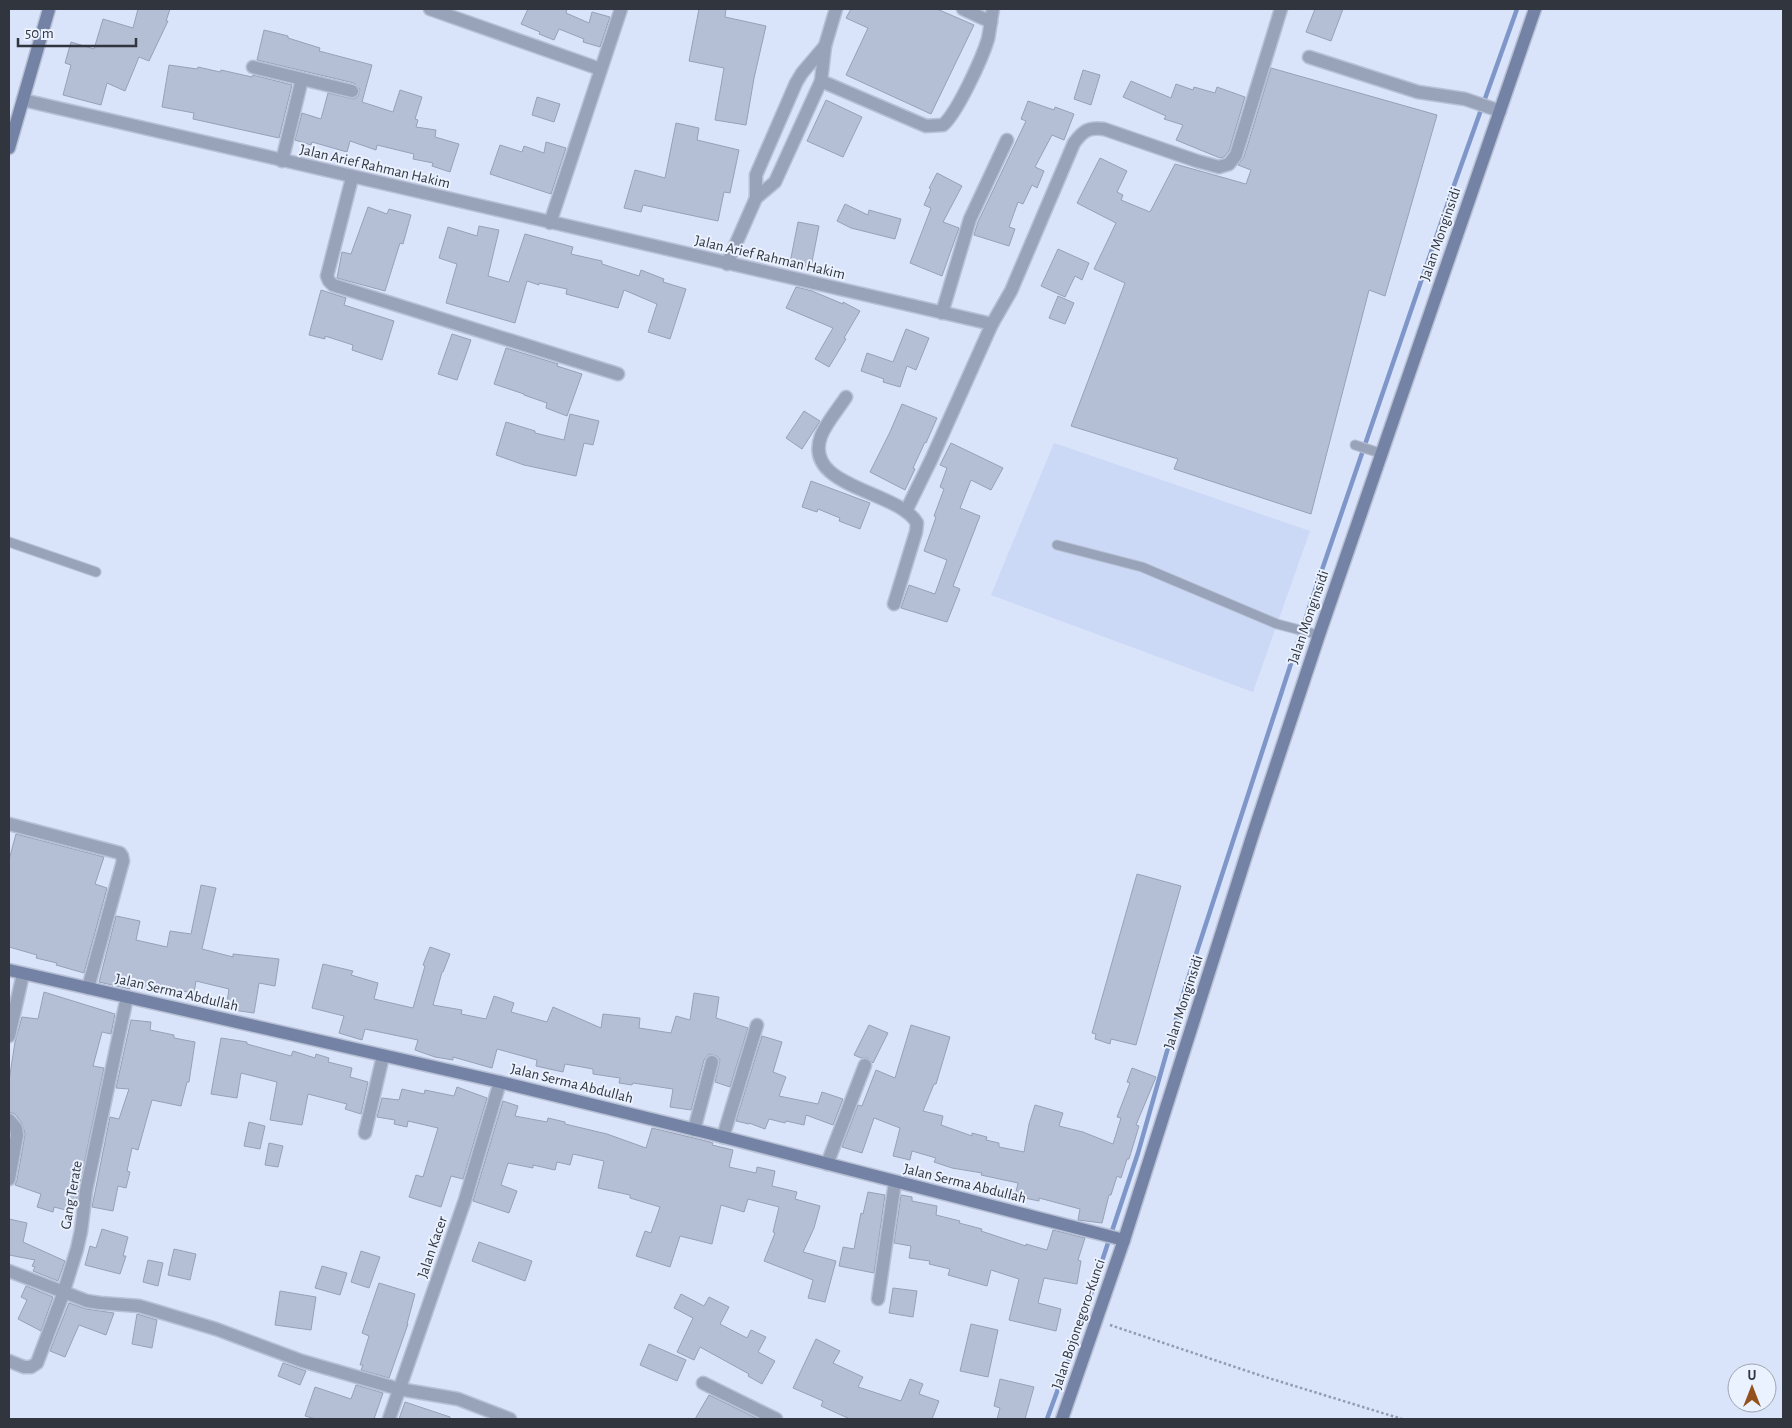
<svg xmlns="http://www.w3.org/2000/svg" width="1792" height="1428" font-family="'Alegreya Sans',sans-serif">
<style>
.built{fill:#cbd8f6}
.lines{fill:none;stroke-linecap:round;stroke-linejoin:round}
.stream{stroke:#7f96c8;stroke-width:4.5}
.building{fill:#b4bfd5;stroke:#97a1b6}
.service-casing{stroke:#b7c0d4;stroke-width:11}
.minor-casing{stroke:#b7c0d4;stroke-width:15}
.secondary-casing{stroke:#b7c0d4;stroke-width:15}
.path{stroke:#939bac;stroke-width:2.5;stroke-dasharray:2.5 2.5;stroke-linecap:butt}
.service{stroke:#98a3ba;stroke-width:9}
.minor{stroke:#98a3ba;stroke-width:12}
.secondary{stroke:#7483a5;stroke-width:12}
.labels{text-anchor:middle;stroke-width:4;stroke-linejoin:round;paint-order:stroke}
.street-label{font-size:15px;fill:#31353d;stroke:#eaf1ff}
</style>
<rect width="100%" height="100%" fill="#d9e3fa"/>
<!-- built -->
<path class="built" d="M1054 443 1310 531 1253 692 991 595Z"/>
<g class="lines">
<!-- stream -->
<path class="stream" d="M1047 1419 1072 1351 1138 1153 1185 988 1312 599 1452 191 1517 9"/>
</g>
<!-- building -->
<g class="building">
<path d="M138 9H170L166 21H168L149 61 139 57 125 91 107 83 101 105 63 95 71 65 65 63 71 42 94 49 103 19 133 28Z"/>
<path d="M528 9H567L566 13 589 23 592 12 610 17 600 47 583 42 584 39 559 29 554 40 539 34 540 32 521 24Z"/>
<path d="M699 9H726L725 17 766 26 754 78 746 125 715 120 724 68 689 61Z"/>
<path d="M851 9H937L974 25 931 114 846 75 868 28 846 18Z"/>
<path d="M1315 9H1343L1331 41 1306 32Z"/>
<path d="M264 30 288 36V38L320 48 319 51 372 65 362 102 393 112 400 90 422 97 415 119 418 120 416 127 436 130 435 137 459 144 450 172 432 166 433 163 413 159 414 154 377 145 376 150 350 141 347 152 312 142 311 145 295 140 302 113 321 119 328 93 354 99 358 96 360 89 354 83 257 60Z"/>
<path d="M169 65 197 69 198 67 220 72 221 70 252 77 253 75 292 85 279 138 193 119 194 113 162 107Z"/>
<path d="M1271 68 1437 115 1385 296 1369 290 1311 514 1174 469 1178 459 1071 426 1125 283 1094 269 1116 223 1077 203 1100 158 1127 171 1117 192 1123 195 1121 200 1150 212 1175 164 1246 184 1251 170 1238 165 1244 157Z"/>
<path d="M1083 70 1100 75 1091 105 1074 99Z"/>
<path d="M1131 81 1171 98 1176 84 1193 90 1194 87 1215 93 1217 87 1245 97 1229 151 1224 157 1220 158 1176 140 1183 125 1164 119 1166 116 1123 97Z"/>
<path d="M537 97 560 104 554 122 532 115Z"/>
<path d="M826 100 862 117 843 157 807 141Z"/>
<path d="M1028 101 1054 110 1055 107 1074 114 1064 140 1052 135 1035 167 1044 171 1037 188 1032 185 1023 204 1018 202 1009 227 1015 229 1009 246 974 235 978 222 1026 121 1021 119Z"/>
<path d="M676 123 699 128 697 140 739 150 730 193 724 192 718 221 643 205 641 212 624 208 635 170 665 178Z"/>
<path d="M546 142 566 148 551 194 490 174 500 145 522 152 524 146 544 153Z"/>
<path d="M937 173 962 186 943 222 959 228 942 276 910 263 931 208 924 205 931 189 929 188Z"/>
<path d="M845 204 868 215 869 210 901 219 895 239 851 228 837 221Z"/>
<path d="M368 207 387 214 389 209 411 215 403 244 400 243 385 291 337 278 342 252 351 254Z"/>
<path d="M798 222 819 226 811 267 790 263Z"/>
<path d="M479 226 499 230 488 276 509 282 525 234 573 247 571 254 602 261V264L639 276 641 270 664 279 663 282 686 289 670 339 648 332 657 304 624 290 618 308 566 294 567 289 539 283V285L527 281 515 323 446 303 457 264 439 258 448 227 477 236Z"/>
<path d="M1058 249 1089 263 1082 280 1075 276 1065 297 1041 286Z"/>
<path d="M796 287 812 291 843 304V302L860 311 844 338 846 339 829 367 815 359 833 328 786 308Z"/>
<path d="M321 290 346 298 344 305 394 321 382 360 352 350 353 345 325 336V339L309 335Z"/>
<path d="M1058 296 1074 303 1065 324 1049 318Z"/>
<path d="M906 329 929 338 916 370 907 366 900 387 883 382 884 379 861 371 867 353 893 362Z"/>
<path d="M452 334 471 340 457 380 438 374Z"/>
<path d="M506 348 558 364 557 366 582 374 567 416 546 408 547 403 524 395V394L494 384Z"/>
<path d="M902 404 937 418 926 443 925 442 913 468 915 469 905 490 870 472 890 432Z"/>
<path d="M804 411 820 421 802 449 786 438Z"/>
<path d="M570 414 599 421 593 445 584 443 576 476 524 465 496 455 506 422 535 431V433L564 440Z"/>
<path d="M951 443 1003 468 991 490 971 480 960 508 980 516 953 586 960 589 947 622 901 608 909 585 935 594 947 560 924 551 936 517 934 516 944 489 940 487 947 468 940 465Z"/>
<path d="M811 481 870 503 860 529 839 521 840 518 818 509 817 512 802 507Z"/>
<path d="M16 834 104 857 95 884 107 888 84 973 56 965 57 963 36 958 37 955 9 947V860Z"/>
<path d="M1137 874 1181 886 1136 1045 1111 1039 1110 1044 1095 1039 1096 1034 1092 1033Z"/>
<path d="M201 885 216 888 202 949 233 957V954L279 959 275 986 259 983 254 1013 226 1009 229 989 196 981 194 993 158 987 157 991 130 985V989L99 982 116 916 140 921 136 940 167 947 170 931 191 934Z"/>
<path d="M430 947 450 954 443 972H442L433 1005 462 1010 461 1014 486 1019 494 996 514 1003 511 1012 547 1022 553 1007 601 1028 603 1014 640 1018 639 1028 671 1033 676 1016 690 1020 694 993 719 997 716 1018 748 1028 730 1087 715 1082 720 1060 717 1056 709 1054 704 1060 691 1110 670 1107 673 1089 633 1083 632 1085 619 1083 620 1078 593 1074V1069L565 1064 563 1072 536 1066 537 1060 497 1049 492 1068 453 1057V1060L435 1057 415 1050 418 1040 365 1029 362 1040 339 1033 344 1016 312 1008 323 964 353 971 351 975 378 983 374 999 413 1008 425 966 423 965Z"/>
<path d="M44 992 115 1014 111 1034 102 1032 93 1066 104 1068 74 1212 54 1207 53 1212 37 1207 41 1194 15 1185 17 1180 25 1134 22 1123 15 1114 9 1112V1081L15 1042 22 1017 38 1019Z"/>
<path d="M131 1020 151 1022 150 1030 174 1035V1038L195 1042 189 1082H187L181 1106 152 1100 138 1150 132 1148 127 1171 130 1172 126 1188 118 1186 113 1211 92 1207 110 1117 119 1119 129 1089 116 1088Z"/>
<path d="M869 1025 888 1033 873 1063 868 1058H861L854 1055Z"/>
<path d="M911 1025 950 1037 936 1084H934L923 1111 943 1116 941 1125 972 1136V1133L987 1137 986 1140 999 1143V1147L1024 1152 1029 1124 1035 1105 1063 1113 1059 1126 1083 1132 1113 1144 1121 1118 1117 1117 1130 1083 1127 1082 1132 1068 1156 1077 1136 1125 1139 1126 1129 1159H1127L1121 1178 1117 1176 1111 1195H1109L1102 1223 1078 1220 1080 1209 1039 1198V1201L1015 1196 1018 1183 981 1175 982 1173 952 1168 934 1162 936 1158 912 1151 910 1160 893 1156 900 1128 874 1118 862 1153 842 1147 858 1105 862 1106 876 1070 895 1078Z"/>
<path d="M762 1036 782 1042 773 1072 786 1077 779 1096 818 1104 822 1092 843 1099 833 1125 806 1115 804 1125 786 1121 785 1123 769 1119 765 1129 749 1123V1124L736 1121Z"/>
<path d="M221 1038 247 1042V1044L291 1056 293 1051 315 1058 316 1054 329 1058 328 1062 352 1068 350 1077 368 1082 361 1114 345 1109 347 1104 308 1094 302 1125 270 1120 277 1082 241 1073 237 1098 211 1094Z"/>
<path d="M457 1087 487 1098 463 1179 451 1176 441 1207 409 1197 416 1175 423 1177 438 1128 408 1121 407 1127 394 1124 395 1120 377 1117 382 1098 399 1100 402 1089 424 1094 425 1090 454 1096Z"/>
<path d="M503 1101 518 1106 515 1116 547 1122 548 1118 565 1122V1124L607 1134 646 1148 652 1128 706 1141 713 1143 712 1145 733 1150 729 1167 756 1173 757 1167 775 1171 772 1186 797 1192 795 1199 820 1206 814 1228 803 1252 836 1261 825 1302 808 1298 813 1280 764 1261 775 1233 773 1232 779 1207 748 1199 744 1212 721 1205 712 1244 680 1236 670 1267 636 1256 645 1231 651 1233 660 1207 630 1198V1195L598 1188 604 1161 573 1154 570 1165 557 1162 555 1170 533 1165V1168L508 1163 501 1185 517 1191 509 1213 473 1201Z"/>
<path d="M249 1122 265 1126 260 1149 244 1146Z"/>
<path d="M269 1143 283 1146 278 1167 265 1165Z"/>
<path d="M868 1192 885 1195 874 1273 839 1266 843 1247 854 1249 861 1213 863 1214Z"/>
<path d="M901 1195 912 1197V1201L937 1206 936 1215 960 1221 959 1223 982 1229 981 1231 1026 1246V1244L1047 1250 1053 1230 1085 1238 1078 1260 1081 1261 1077 1284 1044 1278 1038 1303 1061 1309 1056 1331 1009 1320 1019 1279 991 1270 987 1286 948 1275 950 1269 929 1264 930 1261 909 1258 911 1246 894 1243Z"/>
<path d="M9 1219 27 1223 23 1242 65 1261 58 1281 33 1271 35 1267 32 1266 35 1260 9 1255Z"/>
<path d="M102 1229 128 1237 123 1256H126L120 1274 85 1265 90 1246 96 1248Z"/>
<path d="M479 1242 532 1261 525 1281 472 1261Z"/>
<path d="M174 1249 196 1254 190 1280 168 1275Z"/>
<path d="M361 1251 380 1257 369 1288 351 1282Z"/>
<path d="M148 1260 163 1263 158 1286 143 1282Z"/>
<path d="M322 1266 347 1273 340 1295 315 1288Z"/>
<path d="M379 1283 415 1294 407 1324H408L389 1378 361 1370 363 1365H360L369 1336 362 1333Z"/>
<path d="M26 1286 53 1297 41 1331 18 1319 27 1300 21 1297Z"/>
<path d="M893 1288 917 1291 913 1317 889 1313Z"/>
<path d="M280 1291 316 1297 311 1330 275 1325Z"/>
<path d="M681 1294 704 1306 709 1297 729 1307 720 1324 747 1338 751 1330 766 1337 758 1352 775 1361 762 1384 748 1376 749 1374 700 1347 694 1360 677 1352 693 1318 674 1308Z"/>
<path d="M69 1303 86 1309 114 1313 106 1335 79 1325 65 1357 50 1351Z"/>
<path d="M137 1314 157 1320 152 1348 132 1344Z"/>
<path d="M971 1324 998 1330 988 1377 960 1371Z"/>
<path d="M816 1339 840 1351 833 1363 863 1377 858 1387 901 1401 910 1379 923 1384 919 1394 939 1401 932 1419H850L821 1406 823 1401 793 1388Z"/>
<path d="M649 1344 686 1360 677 1381 640 1365Z"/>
<path d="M283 1363 306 1371 300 1385 278 1376Z"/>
<path d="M1000 1379 1034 1387 1025 1419H997L1000 1408 994 1406Z"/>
<path d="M356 1385 383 1393 374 1419H316L305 1416 315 1387 351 1399Z"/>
<path d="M709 1395 758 1419H695Z"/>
<path d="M405 1402 450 1417V1419H399Z"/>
</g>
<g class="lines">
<defs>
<g id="service">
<path d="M1355 445 1380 453"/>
<path d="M9 542 96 572"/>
<path d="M1057 545 1142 567 1277 624 1319 635"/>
</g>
<g id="minor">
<path d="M430 9 600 69"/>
<path d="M963 9 991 22"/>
<path d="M1309 57 1418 92 1465 99 1500 111"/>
<path d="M253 67 352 91"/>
<path d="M821 81 926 126 943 125C957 113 982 59 988 39 990 29 991 19 993 9"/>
<path d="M23 100 992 324 1011 291 1074 143C1083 131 1088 127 1104 129L1197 161 1219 167 1229 164 1236 155 1281 9"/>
<path d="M282 161 302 79"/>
<path d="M352 178 327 276 329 281 333 285 618 374"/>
<path d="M756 198 775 182 821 81 825 46 836 9"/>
<path d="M550 223 621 9"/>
<path d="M727 264 756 198V175L796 83 802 73 825 46"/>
<path d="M942 313 970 219 1007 140"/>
<path d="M846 397C839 408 826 423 821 436 802 488 898 490 917 523L916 532 894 604"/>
<path d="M906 511 931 460 992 324"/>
<path d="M9 824 120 853 122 856 123 861 88 988"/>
<path d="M9 1036 23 974"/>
<path d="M9 1120 16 1128 17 1135 9 1179"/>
<path d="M694 1130 712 1062"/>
<path d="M365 1133 383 1056"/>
<path d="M723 1137 757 1025"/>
<path d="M827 1164 865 1065"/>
<path d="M9 1271 87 1301 100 1303 139 1306 166 1314 216 1329 302 1361 399 1389 458 1399 510 1419"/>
<path d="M878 1299 895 1182"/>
<path d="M9 1361 24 1367H31L37 1363 62 1297 77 1249 81 1231 86 1191 127 997"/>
<path d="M703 1383 776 1419"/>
<path d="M389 1419 465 1200 500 1082"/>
</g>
<g id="secondary">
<path d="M9 148 49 9"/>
<path d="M9 970 500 1082 708 1133 1124 1240"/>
<path d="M1062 1419 1124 1240 1252 837 1319 635 1535 9"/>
</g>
</defs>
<!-- service casing -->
<use href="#service" class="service-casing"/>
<!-- minor casing -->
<use href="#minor" class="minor-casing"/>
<!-- secondary casing -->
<use href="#secondary" class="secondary-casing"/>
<!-- path -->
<path class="path" d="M1110 1325 1262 1376 1402 1419"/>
<!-- service -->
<use href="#service" class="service"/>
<!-- minor -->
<use href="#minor" class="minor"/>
<!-- secondary -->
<use href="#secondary" class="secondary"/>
</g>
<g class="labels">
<!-- street labels -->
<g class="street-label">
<text transform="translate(375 166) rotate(13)" y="5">Jalan Arief Rahman Hakim</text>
<text transform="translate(1440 234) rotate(-71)" y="5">Jalan Monginsidi</text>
<text transform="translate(770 257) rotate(13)" y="5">Jalan Arief Rahman Hakim</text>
<text transform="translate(1308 617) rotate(-71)" y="5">Jalan Monginsidi</text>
<text transform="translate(177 992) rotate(13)" y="5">Jalan Serma Abdullah</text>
<text transform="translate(1183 1002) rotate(-72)" y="5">Jalan Monginsidi</text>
<text transform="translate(572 1083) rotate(14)" y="5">Jalan Serma Abdullah</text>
<text transform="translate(965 1183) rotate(14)" y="5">Jalan Serma Abdullah</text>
<text transform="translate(71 1195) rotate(-80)" y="5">Gang Terate</text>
<text transform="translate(432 1247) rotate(-71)" y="5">Jalan Kacer</text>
<text transform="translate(1078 1324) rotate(-71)" y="5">Jalan Bojonegoro-Kunci</text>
</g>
</g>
<!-- border -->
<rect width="1792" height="1428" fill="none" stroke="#31353d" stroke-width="20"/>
<!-- north arrow -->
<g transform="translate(1752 1388)"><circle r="24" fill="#eaf1ff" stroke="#a0a6b1"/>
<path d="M0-4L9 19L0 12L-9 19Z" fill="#93521d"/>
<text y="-8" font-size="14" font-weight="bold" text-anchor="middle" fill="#31353d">U</text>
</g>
<!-- scale -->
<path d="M18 38v8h118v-8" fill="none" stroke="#31353d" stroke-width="2.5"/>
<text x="25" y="38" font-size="15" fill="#31353d" stroke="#eaf1ff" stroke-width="4" paint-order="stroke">50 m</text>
</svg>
